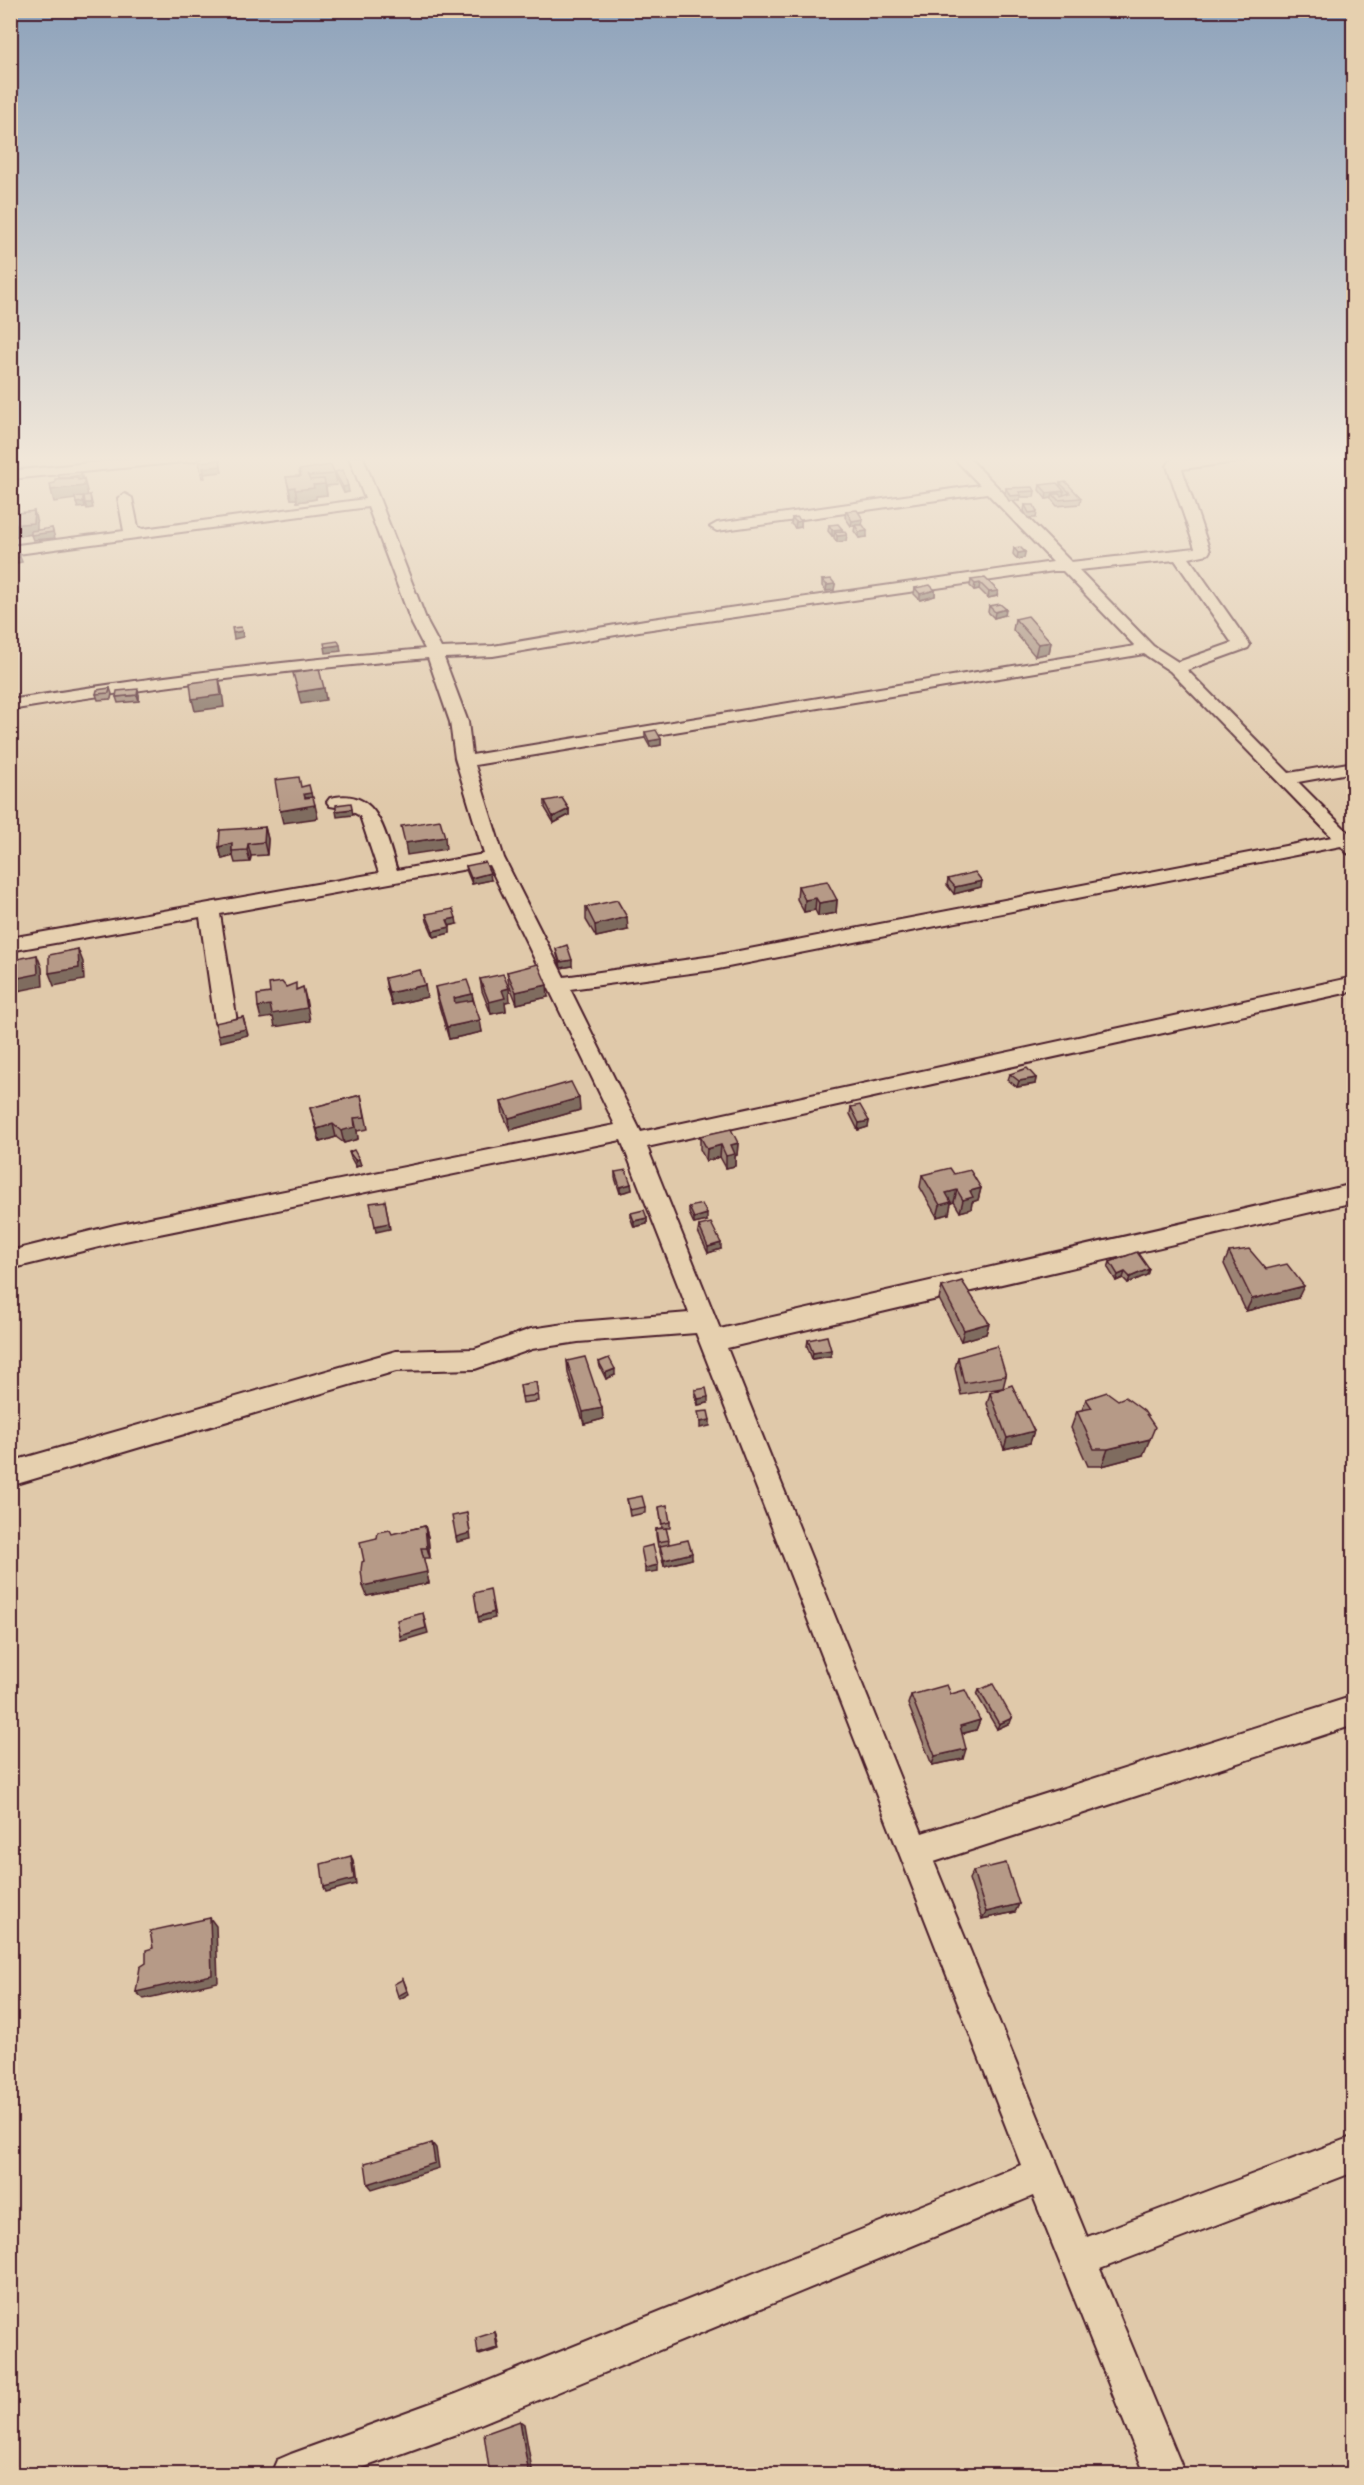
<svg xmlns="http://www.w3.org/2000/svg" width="1364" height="2485" font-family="Delius,sans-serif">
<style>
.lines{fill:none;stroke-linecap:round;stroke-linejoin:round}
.street-casing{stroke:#4a1f2b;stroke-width:4}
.street{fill:#e6d0af;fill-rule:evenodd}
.wall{fill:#9d8474;stroke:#4a1f2b;stroke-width:1.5}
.shaded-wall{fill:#7f6c5e;stroke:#4a1f2b;stroke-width:1.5}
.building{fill:#b69a87;stroke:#4a1f2b;stroke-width:1.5}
</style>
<rect width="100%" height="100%" fill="#e0c9aa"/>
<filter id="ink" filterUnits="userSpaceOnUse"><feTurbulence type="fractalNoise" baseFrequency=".0167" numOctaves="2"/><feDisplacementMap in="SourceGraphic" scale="12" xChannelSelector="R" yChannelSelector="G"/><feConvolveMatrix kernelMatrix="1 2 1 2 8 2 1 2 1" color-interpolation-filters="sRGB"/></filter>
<g filter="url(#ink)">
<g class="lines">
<defs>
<g id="street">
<path d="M149 457H201L194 461 10 479V471Z"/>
<path d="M349 457H363L428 624 441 648 493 646 645 620 1053 562 987 493 717 531 710 527 717 523 980 485 953 457H968L1071 562 1195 548 1167 466 1173 457H1187L1185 461 1211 457H1252L1245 461 1182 469 1210 551 1208 554 1189 558 1250 645 1248 648 1187 670 1289 773 1354 762V772L1298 782 1354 838V855L1347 853 1341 846 713 970 570 989 641 1132 1354 977V991L647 1147 720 1329 1354 1184V1202L727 1348 922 1833 1354 1696V1725L934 1862 1087 2237 1354 2136V2172L1100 2269 1185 2474H1145L1033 2196 456 2434 345 2474H271L277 2460 291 2454 456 2394 1021 2165 696 1333 578 1342 532 1349 475 1369 396 1371 10 1486V1462L396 1351 475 1349 531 1329 578 1322 689 1313 621 1140 115 1243 10 1269V1251L115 1225 615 1125 489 865 220 914 237 1022 233 1027 226 1029 219 1027 215 1022 200 917 10 951V938L379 873 360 816 348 809 330 806 327 802 330 798C379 786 385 835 397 870L484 854 455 758 450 722 428 658C288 670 149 687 10 710V700C148 677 286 661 425 649L412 624 368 507 10 555V546L124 531 118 498 125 494 132 498 138 527 143 529 365 499ZM1175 560 1232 643 1178 662 1153 646 1079 570ZM1054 571H1063L1135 646 472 755 468 722 444 658 493 656 645 630ZM1144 654 1170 671 1332 837 713 956 564 977 504 858 475 765Z"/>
</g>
</defs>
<!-- street casing -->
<use href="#street" class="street-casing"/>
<!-- street -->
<use href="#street" class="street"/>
</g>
<!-- wall -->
<g class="wall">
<path d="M299 470 335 474 337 485 326 486 327 495 316 496V499L297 502V499H291L286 477 300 476Z"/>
<path d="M335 472 349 492 344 493 336 477Z"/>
<path d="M1060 483 1081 498 1080 504 1057 506 1052 500V498L1046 499 1039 490 1040 485 1060 486Z"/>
<path d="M1006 488 1035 491 1034 497H1020V501H1009L1005 494Z"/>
<path d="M1025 505 1037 512 1036 518H1028L1024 511Z"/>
<path d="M846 511 863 519 862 525 867 537 859 538 854 531 855 526H851L845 517Z"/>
<path d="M792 518 801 521V527L795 528 791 524Z"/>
<path d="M829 525 842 529V531L846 541 837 542 834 538V536H832L828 531Z"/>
<path d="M1014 548 1025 552 1024 558 1017 559 1013 554Z"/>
<path d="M822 580 835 584 834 590 826 591 822 586Z"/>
<path d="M971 580 998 591 997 596 988 598 979 589 974 590 970 586Z"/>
<path d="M915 588 935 590V596L920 600 914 594Z"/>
<path d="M989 606 1005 615 994 618 988 612Z"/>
<path d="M1015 619 1051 642 1049 653 1035 656 1013 630Z"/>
<path d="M110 688 112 694 111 699 98 700 96 694Z"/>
<path d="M139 695V701L118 703 116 697Z"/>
<path d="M645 732 661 739V745L650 747 645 738Z"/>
<path d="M545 801 569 809V815L554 823 545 808Z"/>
<path d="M265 827 268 839 267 855 251 856 250 862 235 863 233 856 222 859 219 847Z"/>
<path d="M466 866 491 880 472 884 467 872Z"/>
<path d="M948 879 981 887 954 894 947 885Z"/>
<path d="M798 886 837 900 836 913 818 916 815 910 804 912 797 899Z"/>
<path d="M586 907 628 930 596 937 586 920Z"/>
<path d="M426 914 457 924 449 926 450 933 434 937 427 921Z"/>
<path d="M556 949 572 966 561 968 557 955Z"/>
<path d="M507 972 548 997 517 1004 509 984Z"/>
<path d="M385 978 427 997 392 1005 387 990Z"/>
<path d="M480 979 510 1001 505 1002 506 1011 491 1014 482 991Z"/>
<path d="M435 987 472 994 482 1032 449 1039 437 999Z"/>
<path d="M1010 1074 1036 1078 1035 1084 1017 1087 1008 1080Z"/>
<path d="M361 1095 368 1129 357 1131 358 1139 344 1143 336 1137 320 1142 310 1108Z"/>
<path d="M501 1102 580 1110 510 1130 503 1114Z"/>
<path d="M851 1107 869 1121 868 1127 858 1130 850 1114Z"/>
<path d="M700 1136 738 1143 737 1155 735 1156V1166L726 1168 720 1157 706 1161 700 1149Z"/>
<path d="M349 1152 361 1165 356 1167 351 1158Z"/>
<path d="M615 1172 631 1184 632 1190 620 1193 615 1178Z"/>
<path d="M954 1174 981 1188 978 1200 972 1202 971 1209 960 1212 954 1202 951 1203 949 1214 937 1217 920 1187 922 1175Z"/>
<path d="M689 1207 707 1221 694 1224 689 1213Z"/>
<path d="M631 1213 647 1218V1224L634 1227 631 1219Z"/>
<path d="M699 1226 721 1249 708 1253 698 1232Z"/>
<path d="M1229 1252 1266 1269 1298 1298 1246 1311 1224 1264Z"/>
<path d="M1110 1262 1149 1269 1147 1275 1128 1283 1123 1278 1116 1281 1108 1268Z"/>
<path d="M942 1287 989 1323 986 1334 961 1341 939 1299Z"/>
<path d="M808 1340 831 1356 812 1359 807 1346Z"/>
<path d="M958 1357 1006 1376 1003 1388 1030 1443 1004 1449 987 1404 990 1393 1002 1388 961 1395 955 1368Z"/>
<path d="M567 1361 602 1408 603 1419 584 1424 568 1373Z"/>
<path d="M599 1362 615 1375 606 1379 600 1367Z"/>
<path d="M536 1382 538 1401 523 1403 520 1385Z"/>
<path d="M695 1390 708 1403 698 1405 695 1396Z"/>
<path d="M1086 1399 1143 1455 1102 1466H1088L1071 1428 1077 1411 1082 1410Z"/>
<path d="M627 1499 645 1507V1513L630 1516Z"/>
<path d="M659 1507 670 1522V1528H666L669 1544 692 1559 664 1566 660 1552V1547H658L656 1535V1529L662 1528Z"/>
<path d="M425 1526 428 1537 430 1558H423L429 1583 367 1596 364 1561 377 1538Z"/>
<path d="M979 1690 1010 1723 997 1729 977 1695Z"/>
<path d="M951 1694 980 1720 976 1730 962 1734 963 1759 932 1765 908 1704 911 1695Z"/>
<path d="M973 1871 1019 1904 1015 1912 982 1919 969 1879Z"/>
</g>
<!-- shaded-wall -->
<g class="shaded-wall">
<path d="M220 460 222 472 204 474 205 478H202L201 473 203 468Z"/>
<path d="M81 472 83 481 84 479 87 491 88 498H83L85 507 78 508 76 503 83 498 54 502 51 490 72 482 70 477Z"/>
<path d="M325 484 327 495 316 496V499L297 502 295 490 313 485Z"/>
<path d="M348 486 349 492 344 493 343 487Z"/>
<path d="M295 487 297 499H291L289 488Z"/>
<path d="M1064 491 1063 497 1053 494 1052 498 1046 499 1047 493Z"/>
<path d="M90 495 93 508 87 509 85 503Z"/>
<path d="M34 511 37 523V534L52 528 55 538 33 540 31 535 34 534 10 537V525Z"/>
<path d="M863 519 862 525 851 526 852 521Z"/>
<path d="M801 521V527L795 528 796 522Z"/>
<path d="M842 529V535L835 532 834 536H832V530Z"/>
<path d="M867 531V537L859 538V532Z"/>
<path d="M847 535 846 541 837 542V536Z"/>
<path d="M1025 552 1024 558 1017 559 1018 553Z"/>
<path d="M20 557 22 562 13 564 11 558Z"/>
<path d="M980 583 979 589 974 590 975 584Z"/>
<path d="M835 584 834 590 826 591 827 585Z"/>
<path d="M935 590V596L920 600V594Z"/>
<path d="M998 591 997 596 988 598 989 592Z"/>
<path d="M1006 609 1005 615 994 618 995 612Z"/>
<path d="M242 631 243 637 234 639 233 633Z"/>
<path d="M1051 642 1049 653 1035 656 1038 644Z"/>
<path d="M340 645 341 651 326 653 325 647Z"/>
<path d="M219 679 222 691 224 707 195 711 192 699Z"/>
<path d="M324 688 326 700 301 704 298 692Z"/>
<path d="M138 689 139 695V701L137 695Z"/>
<path d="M661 739V745L650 747 649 741Z"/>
<path d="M311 793 314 806 315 805 318 818 283 823 280 811 307 807 304 794Z"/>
<path d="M352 809 353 815 337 817 336 811Z"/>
<path d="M569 809V815L554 823 553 817Z"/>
<path d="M265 827 268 839 267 855 264 842Z"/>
<path d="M445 837 446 849 407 855 405 843Z"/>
<path d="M232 843V851L233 856 222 859 219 847Z"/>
<path d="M248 844 251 856 250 862 247 850Z"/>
<path d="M490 873 491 880 472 884 471 878Z"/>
<path d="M982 881 981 887 954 894 955 887Z"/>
<path d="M816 898 815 910 804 912 805 900Z"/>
<path d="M837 900 836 913 818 916 819 903Z"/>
<path d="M627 917 628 930 596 937 595 925Z"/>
<path d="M456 918 457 924 448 926 447 920Z"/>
<path d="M450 927V933L434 937 433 931Z"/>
<path d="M78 949 83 962 84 980 54 986 49 973Z"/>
<path d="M37 955 42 968 43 986 18 991 13 979Z"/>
<path d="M572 960V966L561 968 560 962Z"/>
<path d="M425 985 427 997 392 1005 389 993Z"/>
<path d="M547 985 548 997 517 1004 516 992Z"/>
<path d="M303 987 306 999 310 1021 275 1027 273 1017 261 1019 258 1007Z"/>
<path d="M509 988 510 1001 505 1002 506 1011 491 1014 489 1002 502 990Z"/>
<path d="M472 994 474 1006 455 1010 454 998Z"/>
<path d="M243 1017 248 1035 220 1042 218 1035Z"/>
<path d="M480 1020 482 1032 449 1039 447 1027Z"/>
<path d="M1036 1078 1035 1084 1017 1087 1019 1081Z"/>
<path d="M579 1098 580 1110 510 1130 509 1118Z"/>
<path d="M354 1118 357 1131 358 1139 344 1143 341 1131Z"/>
<path d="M869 1121 868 1127 858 1130 859 1123Z"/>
<path d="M333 1124 336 1137 320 1142 317 1129Z"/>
<path d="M738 1143 737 1155 735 1156V1166L726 1168V1156L731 1145Z"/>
<path d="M721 1145 720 1157 706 1161 707 1149Z"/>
<path d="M359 1159 361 1165 356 1167 355 1160Z"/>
<path d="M631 1184 632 1190 620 1193V1187Z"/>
<path d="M981 1188 978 1200 972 1202 971 1209 960 1212 963 1200 970 1191Z"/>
<path d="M957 1190 954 1202 951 1203 949 1214 937 1217 940 1205 946 1193Z"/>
<path d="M385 1201 390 1229 376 1232 375 1226Z"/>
<path d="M707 1214V1221L694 1224V1218Z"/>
<path d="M647 1218V1224L634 1227V1221Z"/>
<path d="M721 1243V1249L708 1253V1247Z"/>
<path d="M1149 1269 1147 1275 1128 1283 1130 1277Z"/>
<path d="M1125 1272 1123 1278 1116 1281 1118 1275Z"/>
<path d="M1304 1286 1298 1298 1246 1311 1252 1299Z"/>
<path d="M989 1323 986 1334 961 1341 964 1330Z"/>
<path d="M831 1350V1356L812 1359 813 1353Z"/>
<path d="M615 1369V1375L606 1379 605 1373Z"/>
<path d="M708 1397V1403L698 1405V1399Z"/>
<path d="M602 1408 603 1419 584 1424 583 1412Z"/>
<path d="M710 1420V1426L700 1428V1422Z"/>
<path d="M1034 1431 1030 1443 1004 1449 1007 1438Z"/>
<path d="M1150 1439 1143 1455 1102 1466 1108 1449Z"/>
<path d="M467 1513 471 1539 457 1542 456 1537Z"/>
<path d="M425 1526 428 1537 430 1558 427 1548Z"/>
<path d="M421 1548 429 1583 367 1596 363 1586Z"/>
<path d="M692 1553V1559L664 1566V1560Z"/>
<path d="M658 1565V1571L645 1573V1568Z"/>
<path d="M494 1612 495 1618 479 1622 478 1617Z"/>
<path d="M423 1613 428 1633 401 1641 400 1636Z"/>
<path d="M1012 1718 1010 1723 997 1729 999 1724Z"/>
<path d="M980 1720 976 1730 956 1735 960 1726Z"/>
<path d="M966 1749 963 1759 932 1765 935 1756Z"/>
<path d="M351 1856 353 1860 356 1884 326 1892 324 1887Z"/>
<path d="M1019 1904 1015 1912 982 1919 986 1912Z"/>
<path d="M210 1918 216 1926 218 1982 144 1999 136 1992Z"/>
<path d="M403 1979 409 1994 400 1999 398 1996Z"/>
<path d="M432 2143 436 2148 439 2168 372 2189 368 2184Z"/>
<path d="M495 2332 496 2334 499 2349 480 2355 478 2354Z"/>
<path d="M520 2421 524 2424 533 2475H529Z"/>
</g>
<!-- building -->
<g class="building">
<path d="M220 460 221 466 203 468 204 472 201 473 199 462Z"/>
<path d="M331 465 335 474 309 476 307 474 310 480 324 479 325 484 313 485 314 488 295 490V487L289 488 286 477 301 476 299 470Z"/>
<path d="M343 470 348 486 343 487 335 472Z"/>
<path d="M81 472V475L70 477V478H59L58 474Z"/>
<path d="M78 478V480L84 479V486L51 490 50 484 55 483V479Z"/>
<path d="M1066 482 1081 498 1058 500 1053 494H1059L1061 496 1070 493 1060 483Z"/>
<path d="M1057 483 1064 491 1047 493 1040 485Z"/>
<path d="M1033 487 1035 491 1019 492 1021 495 1010 496 1006 488Z"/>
<path d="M90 495 91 503H85L84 496Z"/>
<path d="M83 496V502L76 503 75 497Z"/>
<path d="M1025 505H1034L1037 512 1029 513Z"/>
<path d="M857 510 863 519 852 521 846 511Z"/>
<path d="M34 511 33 523 10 525V514Z"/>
<path d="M797 517 801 521 796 522 792 518Z"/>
<path d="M838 524 842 529 832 530 829 525Z"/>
<path d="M855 525H863L867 531 859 532Z"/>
<path d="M52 528 53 532 31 535V531Z"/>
<path d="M844 531 847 535 837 536 835 532Z"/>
<path d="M1020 547 1025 552 1018 553 1014 548Z"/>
<path d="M19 553 20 557 11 558 10 555Z"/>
<path d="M985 578 998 591 989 592 980 583 975 584 971 580Z"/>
<path d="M831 579 835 584 827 585 822 580Z"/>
<path d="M930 585 935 590 920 594 915 588Z"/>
<path d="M1000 604 1006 609 995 612 989 606Z"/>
<path d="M1028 616 1051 642 1038 644 1015 619Z"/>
<path d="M241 627 242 631 233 633 232 628Z"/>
<path d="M338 641 340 645 325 647 324 643Z"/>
<path d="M319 669 324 688 298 692 293 673Z"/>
<path d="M219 679 221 695 192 699 190 683Z"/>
<path d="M110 688 109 693 96 694 97 690Z"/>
<path d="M138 689 137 695 116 697 117 691Z"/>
<path d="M656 730 661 739 649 741 645 732Z"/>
<path d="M299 777 301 787 309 785 311 793 304 794 305 798 313 797 315 805 280 811 275 780Z"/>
<path d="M562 798 569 809 553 817 545 801Z"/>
<path d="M351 803 352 809 336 811V805Z"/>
<path d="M440 820 445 837 405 843 401 826Z"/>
<path d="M265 827 264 842 248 844 247 850 232 851V843L219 847 220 830Z"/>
<path d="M485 862 490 873 471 878 466 866Z"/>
<path d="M975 872 982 881 955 887 948 879Z"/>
<path d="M827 881 837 900 819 903 816 898 805 900 798 886Z"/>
<path d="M617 900 627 917 595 925 586 907Z"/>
<path d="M453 909 456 918 447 920 450 927 433 931 426 914Z"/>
<path d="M567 945 572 960 560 962 556 949Z"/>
<path d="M78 949 79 968 49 973V955Z"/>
<path d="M37 955 38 974 13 979 12 960Z"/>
<path d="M538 964 547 985 516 992 507 972Z"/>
<path d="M420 970 425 985 389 993 385 978Z"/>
<path d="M503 974 509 988 502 990 505 998 489 1002 480 979Z"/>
<path d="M467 980 472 994 454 998 455 1003 473 1000 480 1020 447 1027 435 987Z"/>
<path d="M282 982 286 987 296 983V990L303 987 307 1008 272 1014 270 1005 258 1007 257 995 270 993 269 984Z"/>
<path d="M243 1017 246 1029 218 1035 215 1023Z"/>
<path d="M1027 1068 1036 1078 1019 1081 1010 1074Z"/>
<path d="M571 1082 579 1098 509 1118 501 1102Z"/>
<path d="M361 1095 365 1117 354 1118 355 1127 341 1131 333 1124 317 1129 310 1108Z"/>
<path d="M860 1105 869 1121 859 1123 851 1107Z"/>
<path d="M731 1129 738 1143 731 1145 735 1154 726 1156 721 1145 707 1149 700 1136Z"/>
<path d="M354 1150 359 1159 355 1160 349 1152Z"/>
<path d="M950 1168 954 1174 970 1170 981 1188 970 1191 973 1197 963 1200 957 1190 946 1193 951 1202 940 1205 922 1175Z"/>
<path d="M626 1170 631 1184 620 1187 615 1172Z"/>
<path d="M385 1201 389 1223 375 1226 370 1203Z"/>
<path d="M702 1204 707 1214 694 1218 689 1207Z"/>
<path d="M644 1210 647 1218 634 1221 631 1213Z"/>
<path d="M711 1223 721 1243 708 1247 699 1226Z"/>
<path d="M1249 1249 1266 1269 1287 1264 1304 1286 1252 1299 1229 1252Z"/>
<path d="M1137 1252 1149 1269 1130 1277 1125 1272 1118 1275 1110 1262Z"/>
<path d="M962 1281 989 1323 964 1330 942 1287Z"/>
<path d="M827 1336 831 1350 813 1353 808 1340Z"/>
<path d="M997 1346 1006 1376 964 1383 958 1357Z"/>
<path d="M585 1357 602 1408 583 1412 567 1361Z"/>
<path d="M609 1358 615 1369 605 1373 599 1362Z"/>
<path d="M536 1382 538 1395 522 1397 520 1385Z"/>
<path d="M1012 1385 1034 1431 1007 1438 990 1393Z"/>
<path d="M706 1388 708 1397 698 1399 695 1390Z"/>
<path d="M1107 1392 1118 1400 1125 1397 1144 1411 1155 1427 1150 1439 1108 1449H1094L1077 1411 1092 1408 1086 1399Z"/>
<path d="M708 1411 710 1420 700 1422 698 1412Z"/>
<path d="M642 1496 645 1507 630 1510 627 1499Z"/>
<path d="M667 1505 670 1522 662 1524 659 1507Z"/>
<path d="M467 1513 470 1533 456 1537 452 1516Z"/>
<path d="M425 1526 427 1548H421L427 1572 363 1586 361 1570 362 1562 364 1561 360 1542 377 1538 378 1532 390 1530 392 1534Z"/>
<path d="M666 1528 669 1540 658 1542 656 1529Z"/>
<path d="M688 1540 692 1553 664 1560 660 1546Z"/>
<path d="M653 1545 658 1565 645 1568 641 1548Z"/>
<path d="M490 1589 494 1612 478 1617 474 1593Z"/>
<path d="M423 1613 426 1628 400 1636 397 1620Z"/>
<path d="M993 1684 1012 1718 999 1724 979 1690Z"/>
<path d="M947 1685 951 1694 965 1690 980 1720 960 1726 966 1749 935 1756 911 1695Z"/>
<path d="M351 1856 354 1879 324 1887 321 1864Z"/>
<path d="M1006 1863 1019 1904 986 1912 973 1871Z"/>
<path d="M210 1918 212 1975 136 1992 140 1967 146 1963V1950L153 1948 150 1931Z"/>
<path d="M403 1979 407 1991 398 1996 394 1984Z"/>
<path d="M432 2143 435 2163 368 2184 365 2163Z"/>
<path d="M495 2332 497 2348 478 2354 476 2338Z"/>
<path d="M520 2421 529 2475H490L484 2434Z"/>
</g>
</g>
<!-- sky -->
<linearGradient id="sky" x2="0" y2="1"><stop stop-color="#8da2bb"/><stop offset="0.57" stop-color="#f1e7d9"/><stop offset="1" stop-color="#f1e7d9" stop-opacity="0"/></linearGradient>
<rect width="1364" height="805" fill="url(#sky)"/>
<!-- margin -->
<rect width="1364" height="2485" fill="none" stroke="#e6d0af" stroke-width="36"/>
<rect x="18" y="18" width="1328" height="2449" fill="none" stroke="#4a1f2b" stroke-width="2" filter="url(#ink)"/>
</svg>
